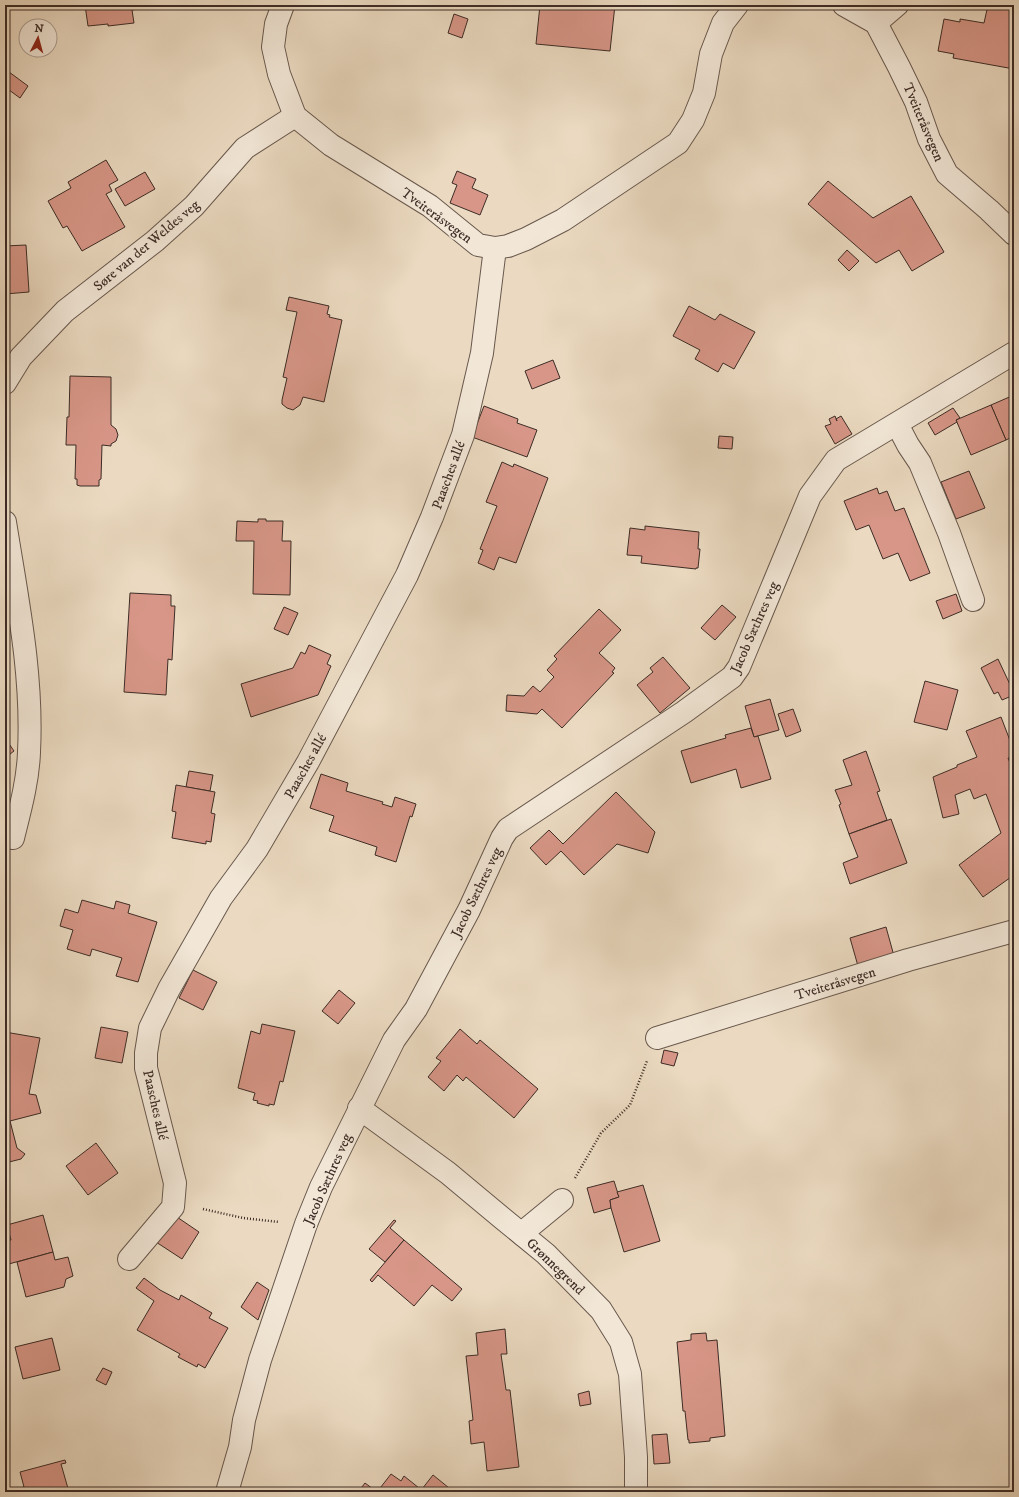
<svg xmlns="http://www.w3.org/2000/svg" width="1019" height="1497" font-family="'IM FELL DW Pica',serif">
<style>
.building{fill:#d79687;stroke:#3d2c26}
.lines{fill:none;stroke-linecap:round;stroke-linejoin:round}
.minor-casing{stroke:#68584d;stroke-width:24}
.path{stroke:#3d2c26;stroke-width:2.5;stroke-dasharray:1 2;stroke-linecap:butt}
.minor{stroke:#f2e7d7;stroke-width:22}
.labels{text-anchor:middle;stroke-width:3.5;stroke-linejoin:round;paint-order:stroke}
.street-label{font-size:14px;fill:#3d2c26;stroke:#f2e7d7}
</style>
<rect width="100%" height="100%" fill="#ebdac1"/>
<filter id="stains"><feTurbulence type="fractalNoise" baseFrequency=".005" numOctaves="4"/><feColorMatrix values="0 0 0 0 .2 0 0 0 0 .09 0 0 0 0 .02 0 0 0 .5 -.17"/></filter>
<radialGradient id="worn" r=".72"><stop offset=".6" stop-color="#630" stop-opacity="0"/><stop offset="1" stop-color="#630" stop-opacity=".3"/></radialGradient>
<!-- building -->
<g class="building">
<path d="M85 5H137L138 9 132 10 134 23 108 26V24L88 26Z"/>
<path d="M540 5H615L610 51 536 44Z"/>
<path d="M988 5H1014V69L953 58 954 54 938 51 944 19 960 22V19L984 23Z"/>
<path d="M454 14 468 19 462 38 448 33Z"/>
<path d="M5 69 28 86 20 98 5 87Z"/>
<path d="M106 160 118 180 109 185 112 191 106 194 125 227 82 251 67 226 63 228 48 201 71 188 68 182Z"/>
<path d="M457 171 476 179 472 188 488 195 480 215 450 203 457 185 452 183Z"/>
<path d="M145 172 155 189 125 206 115 189Z"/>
<path d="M828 181 873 218 911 196 944 252 912 271 899 250 876 263 808 204Z"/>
<path d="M26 245 29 292 5 294V246Z"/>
<path d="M847 250 859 261 849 271 838 260Z"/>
<path d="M289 297 329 306 327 314 330 315 329 317 342 320 324 402 303 397 300 405 293 410 287 408 282 404V400L287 378 283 377 297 312 286 310Z"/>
<path d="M689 306 715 320 720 314 755 332 734 369 723 363 718 372 695 359 700 350 673 336Z"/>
<path d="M553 360 560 378 532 389 525 371Z"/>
<path d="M70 376 111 377V425L116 429 118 435 116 441 111 444V446L102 445 101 479 99 480V486H80L77 485V479H75L76 445H66L67 417H69Z"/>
<path d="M1014 395V436L1006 440 991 405Z"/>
<path d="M991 405 1006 440 971 455 956 420Z"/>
<path d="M484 406 518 419 517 423 537 430 527 457 472 437Z"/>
<path d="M953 408 960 418 956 420 957 422 935 435 928 423Z"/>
<path d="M835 416 837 421 836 419 841 416 852 434 835 444 825 426 831 424 829 419Z"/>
<path d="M719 436 733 437 732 449 718 448Z"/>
<path d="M502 462 513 467 514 464 548 478 516 563 499 557 494 570 478 563 483 550 480 549 497 506 486 502Z"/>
<path d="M969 471 985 508 956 519 941 482Z"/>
<path d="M877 488 879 494 887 491 895 511 904 508 930 573 910 581 898 553 883 559 869 525 856 530 844 501Z"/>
<path d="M258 519H266V521H283L282 541H291L290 595 253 594 254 541H236L237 521 258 522Z"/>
<path d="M645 526 699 532 698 549H700L698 568H696V569L641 563 642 556 627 555 630 528 645 530Z"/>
<path d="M130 593 171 595V606H175L172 660 168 659 166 695 124 692Z"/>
<path d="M956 594 962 611 943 619 936 601Z"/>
<path d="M722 605 736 617 715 640 701 628Z"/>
<path d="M284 607 298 613 288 635 274 629Z"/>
<path d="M599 609 621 630 599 653 615 668 612 672 614 673 562 728 542 709 537 714 506 711 507 695 524 696 533 686 540 692 554 677 547 670 557 659 554 656Z"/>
<path d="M309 645 331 655 327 664 331 666 318 695 251 717 241 684 293 668 301 652 305 654Z"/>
<path d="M663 657 690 688 660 713 637 685 653 672 650 668Z"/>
<path d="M998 659 1014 693V695L1002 700 998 692 994 694 981 668Z"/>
<path d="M925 681 958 690 947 730 914 722Z"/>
<path d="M770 699 779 730 754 737 745 706Z"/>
<path d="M793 709 801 731 786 737 778 714Z"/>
<path d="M1001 717 1014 751V756L1008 758 1014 773V875L983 897 959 865 1001 833 986 794 974 799 970 789 955 795 959 814 943 818 933 777 957 767V765L977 757 966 731Z"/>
<path d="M751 728 754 737 758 736 771 779 741 788 736 769 691 783 681 751 726 738 725 735Z"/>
<path d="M5 738 14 751 5 758Z"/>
<path d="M866 751 880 791 877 792 887 820 849 834 839 805 841 804 835 790 852 785 843 760Z"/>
<path d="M189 771 213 775 210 791 186 787Z"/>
<path d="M321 774 348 783 346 791 383 802 382 804 392 807 395 797 416 804 412 817 410 816 396 862 375 855 377 847 329 831 334 816 310 808Z"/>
<path d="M176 785 215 792 211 813 215 814 211 842 206 841V844L172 838 176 812 172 811Z"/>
<path d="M616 792 655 832 648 853 617 844 584 875 561 851 546 865 530 848 549 830 563 844Z"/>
<path d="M891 819 907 863 850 884 843 863 858 857 849 834Z"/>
<path d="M82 900 114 909 116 901 130 905 128 913 157 922 138 982 116 976 122 958 92 949 90 956 67 949 73 930 60 926 62 919 65 909 78 913Z"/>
<path d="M886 927 894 956 858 966 850 938Z"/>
<path d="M193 970 217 982 203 1010 179 998Z"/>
<path d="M339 990 355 1003 338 1024 322 1011Z"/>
<path d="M262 1024 295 1031 283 1082 280 1081 274 1105 269 1104V1106L257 1103 258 1101 253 1100 255 1093 238 1088 251 1031 260 1034Z"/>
<path d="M101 1027 128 1032 122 1063 95 1058Z"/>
<path d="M460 1029 477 1044 480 1040 538 1089 514 1118 466 1077 463 1081 457 1075 444 1091 428 1077 441 1061 436 1058Z"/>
<path d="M5 1032 40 1038 29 1094 36 1095 41 1113 10 1121 17 1148 25 1154 21 1159 5 1163Z"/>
<path d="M664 1050 678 1053 674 1066 661 1063Z"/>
<path d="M96 1143 118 1173 88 1195 66 1166Z"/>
<path d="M614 1181 619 1197 610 1200 611 1208 594 1213 587 1188Z"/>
<path d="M643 1185 660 1241 624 1252 611 1208 610 1200 619 1197 617 1192Z"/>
<path d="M43 1215 53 1252 5 1265V1241L11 1240 7 1225Z"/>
<path d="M174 1215 199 1232 182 1259 156 1242Z"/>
<path d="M394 1220 396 1221 390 1228 404 1240 385 1262 369 1249Z"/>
<path d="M404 1240 462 1289 452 1301 432 1285 414 1306 378 1275 372 1282 370 1280Z"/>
<path d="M53 1252 55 1260 68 1257 73 1276 66 1279 64 1287 26 1297 17 1262Z"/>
<path d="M144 1278 160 1290 179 1300 181 1295 212 1313 209 1318 228 1328 205 1368 198 1364 197 1367 178 1357 180 1354 137 1330 154 1301 136 1288Z"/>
<path d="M257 1282 269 1290 258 1320 241 1307Z"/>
<path d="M505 1329 507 1354H501L506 1390H510L519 1467 487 1471 484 1442 471 1444 469 1421 473 1420 466 1356 478 1355 476 1333Z"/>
<path d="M706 1333 707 1341 717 1340 725 1436 710 1438V1441L689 1443V1440H688L685 1411H683L677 1342 691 1340V1334Z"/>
<path d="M52 1338 60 1370 23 1379 15 1347Z"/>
<path d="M103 1368 112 1372 106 1385 96 1380Z"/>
<path d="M589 1391 591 1404 580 1406 578 1394Z"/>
<path d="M667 1434 670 1463 654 1464 652 1435Z"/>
<path d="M65 1460 66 1463 61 1464 69 1492H21L20 1488 24 1487 20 1472Z"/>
<path d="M391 1474 401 1481 404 1476 419 1488 415 1492H377Z"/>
<path d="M433 1475 454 1492H415L419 1487 422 1489Z"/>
<path d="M365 1483 377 1492H358Z"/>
</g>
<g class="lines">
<defs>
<g id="minor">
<path d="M283 5 276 24 273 47 279 74 295 116 331 145 430 206 478 245 495 248 508 246 526 239 563 220 678 143 693 120 704 93 711 54 723 23 737 5"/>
<path d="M844 5 876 23 899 67 916 102 929 139 947 174 989 210 1014 234"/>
<path d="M876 23 897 5"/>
<path d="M5 383 21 357 65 311 155 241 194 206 245 148 295 116"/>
<path d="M897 424 908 445 920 463 949 533 973 600"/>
<path d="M5 522C17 598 33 674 29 752 28 781 20 810 13 838"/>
<path d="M657 1038 908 960 1014 931"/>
<path d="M359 1108 448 1173 502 1218 546 1254 601 1310 621 1342 630 1374 636 1457V1492"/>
<path d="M523 1235 528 1228 562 1200"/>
<path d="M129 1259 173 1207 175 1183 146 1068V1053L150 1028 169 989 221 898 257 849 308 762 407 575 432 517 463 435 482 353 495 248"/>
<path d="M227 1492 240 1447 244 1420 260 1360 306 1224 321 1187 394 1040 416 1009 469 910 502 838 508 829 684 712 732 677 739 667 810 496 836 460 1014 353"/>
</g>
</defs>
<!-- minor casing -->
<use href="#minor" class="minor-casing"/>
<!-- path -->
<g class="path">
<path d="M575 1178 601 1133 630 1105 647 1061"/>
<path d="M203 1209 243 1218 279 1222"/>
</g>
<!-- minor -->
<use href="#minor" class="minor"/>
</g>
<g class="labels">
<!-- street labels -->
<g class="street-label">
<text transform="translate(924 122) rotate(67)" y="5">Tveiteråsvegen</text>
<text transform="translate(437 215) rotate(36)" y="5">Tveiteråsvegen</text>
<text transform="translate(146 245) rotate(-40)" y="5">Søre van der Weldes veg</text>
<text transform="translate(448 475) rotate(-70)" y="5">Paasches allé</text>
<text transform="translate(754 627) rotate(-66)" y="5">Jacob Sæthres veg</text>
<text transform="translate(305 766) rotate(-61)" y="5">Paasches allé</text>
<text transform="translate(476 892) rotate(-64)" y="5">Jacob Sæthres veg</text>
<text transform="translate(835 983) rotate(-17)" y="5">Tveiteråsvegen</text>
<text transform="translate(156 1105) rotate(77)" y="5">Paasches allé</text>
<text transform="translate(327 1179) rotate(-66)" y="5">Jacob Sæthres veg</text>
<text transform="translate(556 1266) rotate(44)" y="5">Grønnegrend</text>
</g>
</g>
<!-- margin -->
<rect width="1019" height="1497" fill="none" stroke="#ebdac1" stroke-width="20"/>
<rect x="6" y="6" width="1007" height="1485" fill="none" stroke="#3d2c26" stroke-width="2"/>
<rect x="10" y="10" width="999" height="1477" fill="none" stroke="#3d2c26"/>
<!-- north arrow -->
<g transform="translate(38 38) rotate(6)"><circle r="19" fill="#f2e7d7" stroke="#aa9c90"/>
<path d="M0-3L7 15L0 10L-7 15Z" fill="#8f2418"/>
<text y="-6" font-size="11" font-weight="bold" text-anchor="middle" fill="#3d2c26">N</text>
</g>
<rect width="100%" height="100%" filter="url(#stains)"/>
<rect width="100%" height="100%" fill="url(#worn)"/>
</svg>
